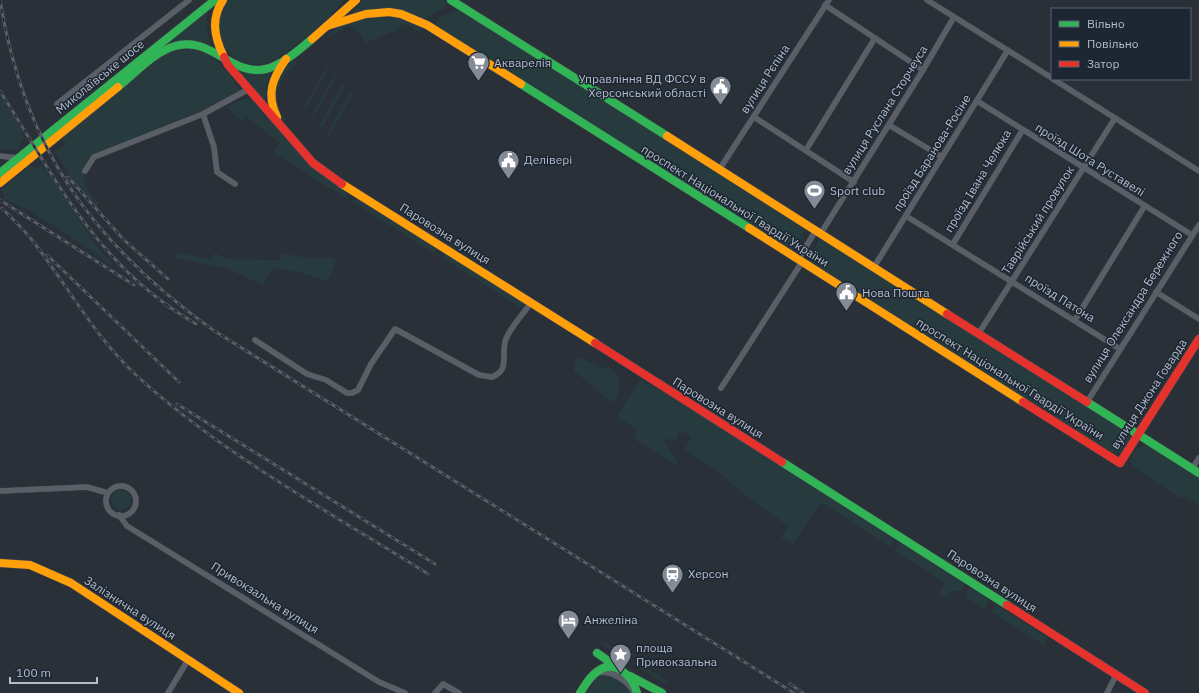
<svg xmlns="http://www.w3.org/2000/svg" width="1199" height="693" font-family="'IBM Plex Sans',sans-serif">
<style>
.green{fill:#273a3e}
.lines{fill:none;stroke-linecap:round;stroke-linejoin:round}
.street-casing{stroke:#484c53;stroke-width:6}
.fast-casing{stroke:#484c53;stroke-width:9}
.slow-casing{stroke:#484c53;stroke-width:9}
.jam-casing{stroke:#484c53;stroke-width:9}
.street{stroke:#5a5e66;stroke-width:5.5}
.fast{stroke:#30b455;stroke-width:8}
.slow{stroke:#ff9f0a;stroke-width:8}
.jam{stroke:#e5322d;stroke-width:8}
.rail-casing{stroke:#595d64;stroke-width:3}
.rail{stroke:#1d2633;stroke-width:1.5;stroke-dasharray:4.5;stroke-linecap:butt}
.labels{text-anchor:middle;stroke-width:3;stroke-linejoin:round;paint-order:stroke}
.poi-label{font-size:12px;fill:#b4bcc9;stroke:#1d2633;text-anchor:start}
.street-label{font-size:12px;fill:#b4bcc9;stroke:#1d2633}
</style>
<rect width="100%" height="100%" fill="#2a3038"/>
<!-- green -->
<g class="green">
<path d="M226 0H344C334 16 281 60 263 64 241 68 220 51 217 29 216 18 221 9 226 0Z"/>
<path d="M364 0H446L448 1 444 8 423 19C400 8 379 5 354 13L353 11Z"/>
<path d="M460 9 801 224C808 232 800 245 792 250L787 249 434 26 440 17Z"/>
<path d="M208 11 206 27 211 45 191 39 170 42Z"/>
<path d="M378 17 405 19 418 25 421 31 418 33 415 29 406 24 399 27 400 29 365 43C362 37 356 27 349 26L327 38C330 25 366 19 378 17Z"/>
<path d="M185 48C214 51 226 70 242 92 203 112 162 126 122 143 112 147 97 150 89 158 76 173 88 192 99 204L97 207 73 180 55 151 66 144 62 138 159 58 173 50Z"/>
<path d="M296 61 297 63C283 74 274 89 279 107 280 113 285 117 285 122 265 111 275 65 296 61Z"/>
<path d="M328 64 330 65 306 108 304 107Z"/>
<path d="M239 71 258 75 269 72 271 74 267 85 266 101H265Z"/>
<path d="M335 74 337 75 313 118 311 117Z"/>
<path d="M343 83 345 85 322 128 319 126Z"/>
<path d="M350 92 353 93 329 136 327 135Z"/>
<path d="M0 95 21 129 24 138 18 149 0 150Z"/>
<path d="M246 98 254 101 319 173 345 190 347 193V199L273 152 280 143 245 116 242 120 236 117 227 106Z"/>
<path d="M31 165 37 168 42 165 96 245 112 264V267L92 251 29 210 3 199 4 194 1 190Z"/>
<path d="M357 199 360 200 432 243 435 248V254L351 201Z"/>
<path d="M822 239 1128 431C1132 441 1125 451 1116 454L1113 453 810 264 808 258 819 240Z"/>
<path d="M177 253 211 259 215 253 227 259 280 260 282 253 306 258 332 257 337 261 328 281 299 272 273 268 263 285 225 268 175 258Z"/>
<path d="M448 254 520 298 523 303V309L441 257Z"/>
<path d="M576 357C585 359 591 363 599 367 603 368 608 367 611 369 624 375 620 393 615 402L609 400 574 371Z"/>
<path d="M640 379 695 411 896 538 890 547 821 502 794 544 781 538 788 526 742 493 720 473 684 450 691 438 686 433 680 432 675 440 666 439 664 441 676 460V465L634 439 638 430 617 417Z"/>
<path d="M1144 445 1151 447 1199 477V506L1186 497 1180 498 1134 467C1127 459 1135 449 1144 445Z"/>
<circle cx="121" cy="500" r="10"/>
<path d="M901 542 966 584 961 591H952L946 597 938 594 945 583 895 551Z"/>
<path d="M970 587 990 600 984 610 965 596Z"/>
<path d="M996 605 1048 638 1044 645 991 612Z"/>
<path d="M605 642 629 657 626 660 603 645Z"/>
<path d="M635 661 668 682 666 685 633 664Z"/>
<path d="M602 674C611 675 626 684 632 693H587L597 677Z"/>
</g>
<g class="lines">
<defs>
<g id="street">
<path d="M927 0 1052 78"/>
<path d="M825 5 923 70"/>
<path d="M1053 79 1199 171"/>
<path d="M977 101 1192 235"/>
<path d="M57 104 189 0"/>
<path d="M203 114 214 147 217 172 235 184"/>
<path d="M754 117 854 182"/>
<path d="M889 125 942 157"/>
<path d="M806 150 875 38"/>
<path d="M0 156 18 158"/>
<path d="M719 170 829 0"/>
<path d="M85 171 94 157 203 114 249 89"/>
<path d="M906 216 1120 349"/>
<path d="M821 233 923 70 954 17"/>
<path d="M953 244 1022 131"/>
<path d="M798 260 816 230"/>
<path d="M874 267 1008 50"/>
<path d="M1156 292 1199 319"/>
<path d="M1075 320 1144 207"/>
<path d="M979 333 1115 118"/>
<path d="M255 340 307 374 326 380 347 393H352L358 390 371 364 395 329 479 375 492 377C511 370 500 354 506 339 511 326 524 314 531 302"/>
<path d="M721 388 802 262"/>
<path d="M1087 402 1199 225"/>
<path d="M1192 469 1199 458"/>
<circle cx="121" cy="501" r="15"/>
<path d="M0 491 87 487 108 493"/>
<path d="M119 515 127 526 379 682 405 693"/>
<path d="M597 673C610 669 629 681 634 693"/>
<path d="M168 693 188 660"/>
<path d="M435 693 443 684 459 693"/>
<path d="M1107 693 1116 675"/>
</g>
<g id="fast">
<path d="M451 0 667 136"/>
<path d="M521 84 749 228"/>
<path d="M118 87C135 73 154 52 175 46 210 35 232 77 266 69 282 65 299 50 312 39"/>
<path d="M0 173 215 0"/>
<path d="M1087 402 1199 473"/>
<path d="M782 462 1007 605"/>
<path d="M597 653 617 667"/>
<path d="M630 676 662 693"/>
<path d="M580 693C585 685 590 676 598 671 615 658 633 677 637 693"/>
</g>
<g id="slow">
<path d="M223 0C211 18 214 36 223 55"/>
<path d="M327 26 366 14 389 12 401 14 427 25 521 84"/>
<path d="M312 39 356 0"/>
<path d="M277 117C266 94 272 79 286 59"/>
<path d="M667 136 947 314"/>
<path d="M0 183 118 87"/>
<path d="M342 184 595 343"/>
<path d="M749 228 1023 402"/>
<path d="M0 563 30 565 71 583 239 693"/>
</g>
<g id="jam">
<path d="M224 57 228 65 313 163 342 184"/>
<path d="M947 314 1087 402"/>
<path d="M595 343 782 462"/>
<path d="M1023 402 1120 463 1199 339"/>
<path d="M1007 605 1145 693"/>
</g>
</defs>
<!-- street casing -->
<use href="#street" class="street-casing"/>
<!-- fast casing -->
<use href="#fast" class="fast-casing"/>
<!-- slow casing -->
<use href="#slow" class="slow-casing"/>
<!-- jam casing -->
<use href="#jam" class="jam-casing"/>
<!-- street -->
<use href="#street" class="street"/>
<!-- fast -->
<use href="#fast" class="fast"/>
<!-- slow -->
<use href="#slow" class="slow"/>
<!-- jam -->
<use href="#jam" class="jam"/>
<defs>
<g id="rail">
<path d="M0 0C24 148 93 244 213 330L794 693"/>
<path d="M0 91C51 171 90 252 171 308"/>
<path d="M68 177 124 240 168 279"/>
<path d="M0 200 134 285"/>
<path d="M2 208C13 220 26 231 35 244 69 288 95 337 136 375 220 453 331 513 428 574"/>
<path d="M47 255 179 382"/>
<path d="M166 305 196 324"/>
<path d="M177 404 435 564"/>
<path d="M790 684 803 693"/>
</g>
</defs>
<!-- rail casing -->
<use href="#rail" class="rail-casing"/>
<!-- rail -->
<use href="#rail" class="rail"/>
</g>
<!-- icons -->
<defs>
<symbol id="supermarket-pin" viewBox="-11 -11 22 30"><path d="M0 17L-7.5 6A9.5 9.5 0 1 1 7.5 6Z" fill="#848b96" stroke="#1d2633"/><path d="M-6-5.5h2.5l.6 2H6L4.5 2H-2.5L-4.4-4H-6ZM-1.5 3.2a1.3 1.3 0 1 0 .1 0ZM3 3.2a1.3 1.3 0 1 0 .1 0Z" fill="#fff"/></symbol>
<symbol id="civic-pin" viewBox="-11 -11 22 30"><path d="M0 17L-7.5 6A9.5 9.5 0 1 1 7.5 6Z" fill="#848b96" stroke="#1d2633"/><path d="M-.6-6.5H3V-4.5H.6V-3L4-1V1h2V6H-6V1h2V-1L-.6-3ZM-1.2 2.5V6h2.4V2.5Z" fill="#fff"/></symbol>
<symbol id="stadium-pin" viewBox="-11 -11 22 30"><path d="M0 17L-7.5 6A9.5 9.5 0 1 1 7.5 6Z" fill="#848b96" stroke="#1d2633"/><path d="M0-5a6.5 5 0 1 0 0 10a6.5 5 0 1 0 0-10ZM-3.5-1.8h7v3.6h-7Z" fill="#fff"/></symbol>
<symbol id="station-pin" viewBox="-11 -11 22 30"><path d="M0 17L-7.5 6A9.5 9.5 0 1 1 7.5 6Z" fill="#848b96" stroke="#1d2633"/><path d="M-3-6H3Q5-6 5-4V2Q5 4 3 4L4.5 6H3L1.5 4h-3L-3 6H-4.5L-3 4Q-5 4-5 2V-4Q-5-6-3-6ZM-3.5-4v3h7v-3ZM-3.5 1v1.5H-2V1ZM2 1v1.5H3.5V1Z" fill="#fff"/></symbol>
<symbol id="hotel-pin" viewBox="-11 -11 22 30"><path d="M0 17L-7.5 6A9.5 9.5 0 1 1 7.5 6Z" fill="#848b96" stroke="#1d2633"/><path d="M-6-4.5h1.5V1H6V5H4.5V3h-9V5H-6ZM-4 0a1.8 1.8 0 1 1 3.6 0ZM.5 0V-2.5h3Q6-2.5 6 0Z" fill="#fff"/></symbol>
<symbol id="sight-pin" viewBox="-11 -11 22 30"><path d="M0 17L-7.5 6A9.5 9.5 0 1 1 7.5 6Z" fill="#848b96" stroke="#1d2633"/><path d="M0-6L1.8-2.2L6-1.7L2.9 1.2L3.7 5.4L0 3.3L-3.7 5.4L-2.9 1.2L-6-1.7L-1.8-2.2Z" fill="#fff"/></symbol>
</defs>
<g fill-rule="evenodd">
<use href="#supermarket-pin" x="466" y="50" width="25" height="34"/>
<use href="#civic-pin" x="708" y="74" width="25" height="34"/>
<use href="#civic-pin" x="496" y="148" width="25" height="34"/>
<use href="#stadium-pin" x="802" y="178" width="25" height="34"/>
<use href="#civic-pin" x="834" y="280" width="25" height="34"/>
<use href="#station-pin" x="660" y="562" width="25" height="34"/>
<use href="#hotel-pin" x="556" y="608" width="25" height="34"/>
<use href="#sight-pin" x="608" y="642" width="25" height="34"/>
</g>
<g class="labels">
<!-- poi labels -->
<g class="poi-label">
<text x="494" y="67">Акварелія</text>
<text x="706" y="83" text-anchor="end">Управління ВД ФССУ в<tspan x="706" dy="14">Херсонський області</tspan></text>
<text x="524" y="164">Делівері</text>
<text x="830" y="195">Sport club</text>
<text x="862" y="297">Нова Пошта</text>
<text x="688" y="578">Херсон</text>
<text x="584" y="624">Анжеліна</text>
<text x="636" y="652">площа<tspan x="636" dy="14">Привокзальна</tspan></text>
</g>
<!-- street labels -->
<g class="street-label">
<text transform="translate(100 77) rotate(-39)" y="4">Миколаївське шосе</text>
<text transform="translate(765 79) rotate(-57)" y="4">вулиця Рєпіна</text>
<text transform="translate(885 110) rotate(-58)" y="4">вулиця Руслана Сторчеуса</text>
<text transform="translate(932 153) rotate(-58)" y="4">проїзд Баранова-Росіне</text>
<text transform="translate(1090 160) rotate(32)" y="4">проїзд Шота Руставелі</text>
<text transform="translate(978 181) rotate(-59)" y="4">проїзд Івана Челюка</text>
<text transform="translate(735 206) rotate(32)" y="4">проспект Національної Гвардії України</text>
<text transform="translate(1038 220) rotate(-58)" y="4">Таврійський провулок</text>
<text transform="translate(445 234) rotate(32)" y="4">Паровозна вулиця</text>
<text transform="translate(1060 298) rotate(32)" y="4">проїзд Патона</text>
<text transform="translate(1133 307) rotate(-58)" y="4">вулиця Олександра Бережного</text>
<text transform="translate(1010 379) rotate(32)" y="4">проспект Національної Гвардії України</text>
<text transform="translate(1149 394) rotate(-57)" y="4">вулиця Джона Говарда</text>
<text transform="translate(718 408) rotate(32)" y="4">Паровозна вулиця</text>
<text transform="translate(992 581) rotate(33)" y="4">Паровозна вулиця</text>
<text transform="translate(265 598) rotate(32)" y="4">Привокзальна вулиця</text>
<text transform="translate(130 608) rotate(33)" y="4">Залізнична вулиця</text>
</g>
</g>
<!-- legend -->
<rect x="1051" y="8" width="140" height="72" fill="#1d2633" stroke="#59626f"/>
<rect x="1059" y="21" width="20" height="6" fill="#30b455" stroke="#59626f"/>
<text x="1087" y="28" font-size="12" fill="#b4bcc9">Вільно</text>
<rect x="1059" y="41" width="20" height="6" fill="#ff9f0a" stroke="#59626f"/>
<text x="1087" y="48" font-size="12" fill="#b4bcc9">Повільно</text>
<rect x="1059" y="61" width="20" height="6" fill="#e5322d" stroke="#59626f"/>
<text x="1087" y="68" font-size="12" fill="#b4bcc9">Затор</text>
<!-- scale -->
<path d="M10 677v6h87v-6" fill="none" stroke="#b4bcc9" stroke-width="2"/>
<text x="16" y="677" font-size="12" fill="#b4bcc9" stroke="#1d2633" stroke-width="3" paint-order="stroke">100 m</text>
</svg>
